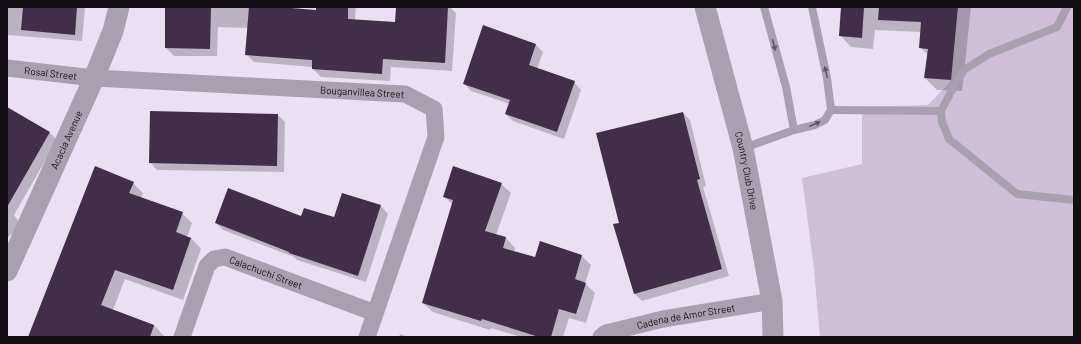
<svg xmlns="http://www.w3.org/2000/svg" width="1081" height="344" font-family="Barlow,sans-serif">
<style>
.green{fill:#cebed8}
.shadow{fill:#0003}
.building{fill:#402e4b}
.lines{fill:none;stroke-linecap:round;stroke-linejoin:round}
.service{stroke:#a9a0af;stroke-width:8}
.minor{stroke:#a9a0af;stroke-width:17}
.tertiary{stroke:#a9a0af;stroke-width:21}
.oneway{fill:#5e5862}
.labels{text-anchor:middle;stroke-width:4;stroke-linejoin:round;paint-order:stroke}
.street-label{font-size:10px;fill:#130f15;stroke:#fff}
</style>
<rect width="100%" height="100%" fill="#ebe0f3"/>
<!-- green -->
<path class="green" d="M958 7H1074V337H820L814 269 802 178 862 164V107L928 105 950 82Z"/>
<!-- shadow -->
<g class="shadow">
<path d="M7 7H85L82 41 8 35V42L7 41Z"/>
<path d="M166 7H267L317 11V7H356L355 20 396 23 397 7H450L456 13 452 71 391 67 390 81 321 77 313 69V67L254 62 246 54 248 28 218 27 217 56H174L166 48Z"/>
<path d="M842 7H971L962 91 937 90 925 78 928 55 920 47 921 32 875 30 873 49 851 47 840 35Z"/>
<path d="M484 27 536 45 543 52 537 69 574 82 581 90 564 139 513 121 506 114 510 104 471 91 464 83Z"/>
<path d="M7 108 50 133 57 140 14 215 22 226 7 238Z"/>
<path d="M683 113 690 120 706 186 703 187 729 276 642 301 635 294 620 223Z"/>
<path d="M278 115 285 122 284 172 157 170 150 162Z"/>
<path d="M133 183 143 193 141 198 182 213 192 223 187 237 191 238 201 249 183 300 125 279 113 310 154 325 164 336 163 337H29Z"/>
<path d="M501 184 511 193 496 235 506 238 515 248 514 252 535 258 540 243 582 256 591 265 585 283 595 293 586 323 569 318 563 337H521L491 328 490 330 433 312 423 303 453 205 444 196Z"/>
<path d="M343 194 381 206 388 214 366 282 297 260 294 257 223 230 216 223 302 217 335 219Z"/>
<path d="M400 334 408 337H399Z"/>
</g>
<!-- building -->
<g class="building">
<path d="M23 7H77L75 35 21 30Z"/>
<path d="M165 7H211L210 49 165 48Z"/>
<path d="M249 7H279L316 10V7H348V19L395 22 396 7H448L445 63 383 59 382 74 312 69V60L245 55Z"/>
<path d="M841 7H864L862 38 839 36Z"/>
<path d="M879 7H958L951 80 924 78 928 49 919 48 921 22 878 20Z"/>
<path d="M483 25 536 44 529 65 575 81 557 132 505 114 510 100 463 84Z"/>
<path d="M7 107 50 132 7 207Z"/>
<path d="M150 111 278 114 277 166 149 163Z"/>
<path d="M683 112 700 179 697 180 722 269 634 294 613 224 619 223 596 133Z"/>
<path d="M95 166 134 182 129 193 183 212 176 232 191 238 173 290 115 270 101 305 154 325 150 337H28Z"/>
<path d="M453 166 502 183 485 231 506 237 503 248 535 257 540 241 582 255 575 279 586 283 576 314 559 309 551 337H539L482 319 481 321 422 303 453 200 443 197Z"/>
<path d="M228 188 301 216 304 208 334 217 342 193 381 205 358 276 289 253V252L215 223Z"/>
</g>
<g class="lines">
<!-- service -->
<g class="service">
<path d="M764 7 786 87 794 130"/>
<path d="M1067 7 1057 27 989 54 964 70 955 84 941 111 942 122 949 139 1017 194 1074 200"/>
<path d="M831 110 941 111"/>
<path d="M744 148 794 130 815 125 825 120 831 110 827 78 812 7"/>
</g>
<!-- minor -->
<g class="minor">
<path id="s1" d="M7 68 94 78 405 94 434 109 436 137 367 337"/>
<path id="s2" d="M182 337 207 266 214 259 225 257 375 313"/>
<path id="s3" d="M601 337 606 333 663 319 772 301"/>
</g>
<!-- tertiary -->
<g class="tertiary">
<path id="s4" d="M705 7 743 148 772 301 773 337"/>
<path id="s5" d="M7 271 94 78 113 31 119 7"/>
</g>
</g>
<!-- one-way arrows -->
<defs><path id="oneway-solid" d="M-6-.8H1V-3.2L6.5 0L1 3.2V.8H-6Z"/></defs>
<g class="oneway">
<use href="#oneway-solid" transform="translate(774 45) rotate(75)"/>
<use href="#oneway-solid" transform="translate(826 72) rotate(-102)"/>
<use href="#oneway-solid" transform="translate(815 124) rotate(-23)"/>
</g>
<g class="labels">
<!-- street labels -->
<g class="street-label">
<text dy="4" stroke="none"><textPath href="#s1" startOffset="44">Rosal Street</textPath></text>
<text dy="4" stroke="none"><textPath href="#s1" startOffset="356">Bouganvillea Street</textPath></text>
<text dy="4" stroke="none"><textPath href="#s5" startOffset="144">Acacia Avenue</textPath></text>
<text dy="4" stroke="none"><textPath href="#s4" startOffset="169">Country Club Drive</textPath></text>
<text dy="4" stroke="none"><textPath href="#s2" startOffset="140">Calachuchi Street</textPath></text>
<text dy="4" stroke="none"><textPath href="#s3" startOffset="88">Cadena de Amor Street</textPath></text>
</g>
</g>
<!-- border -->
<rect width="1081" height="344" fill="none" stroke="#130f15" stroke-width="16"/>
</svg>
